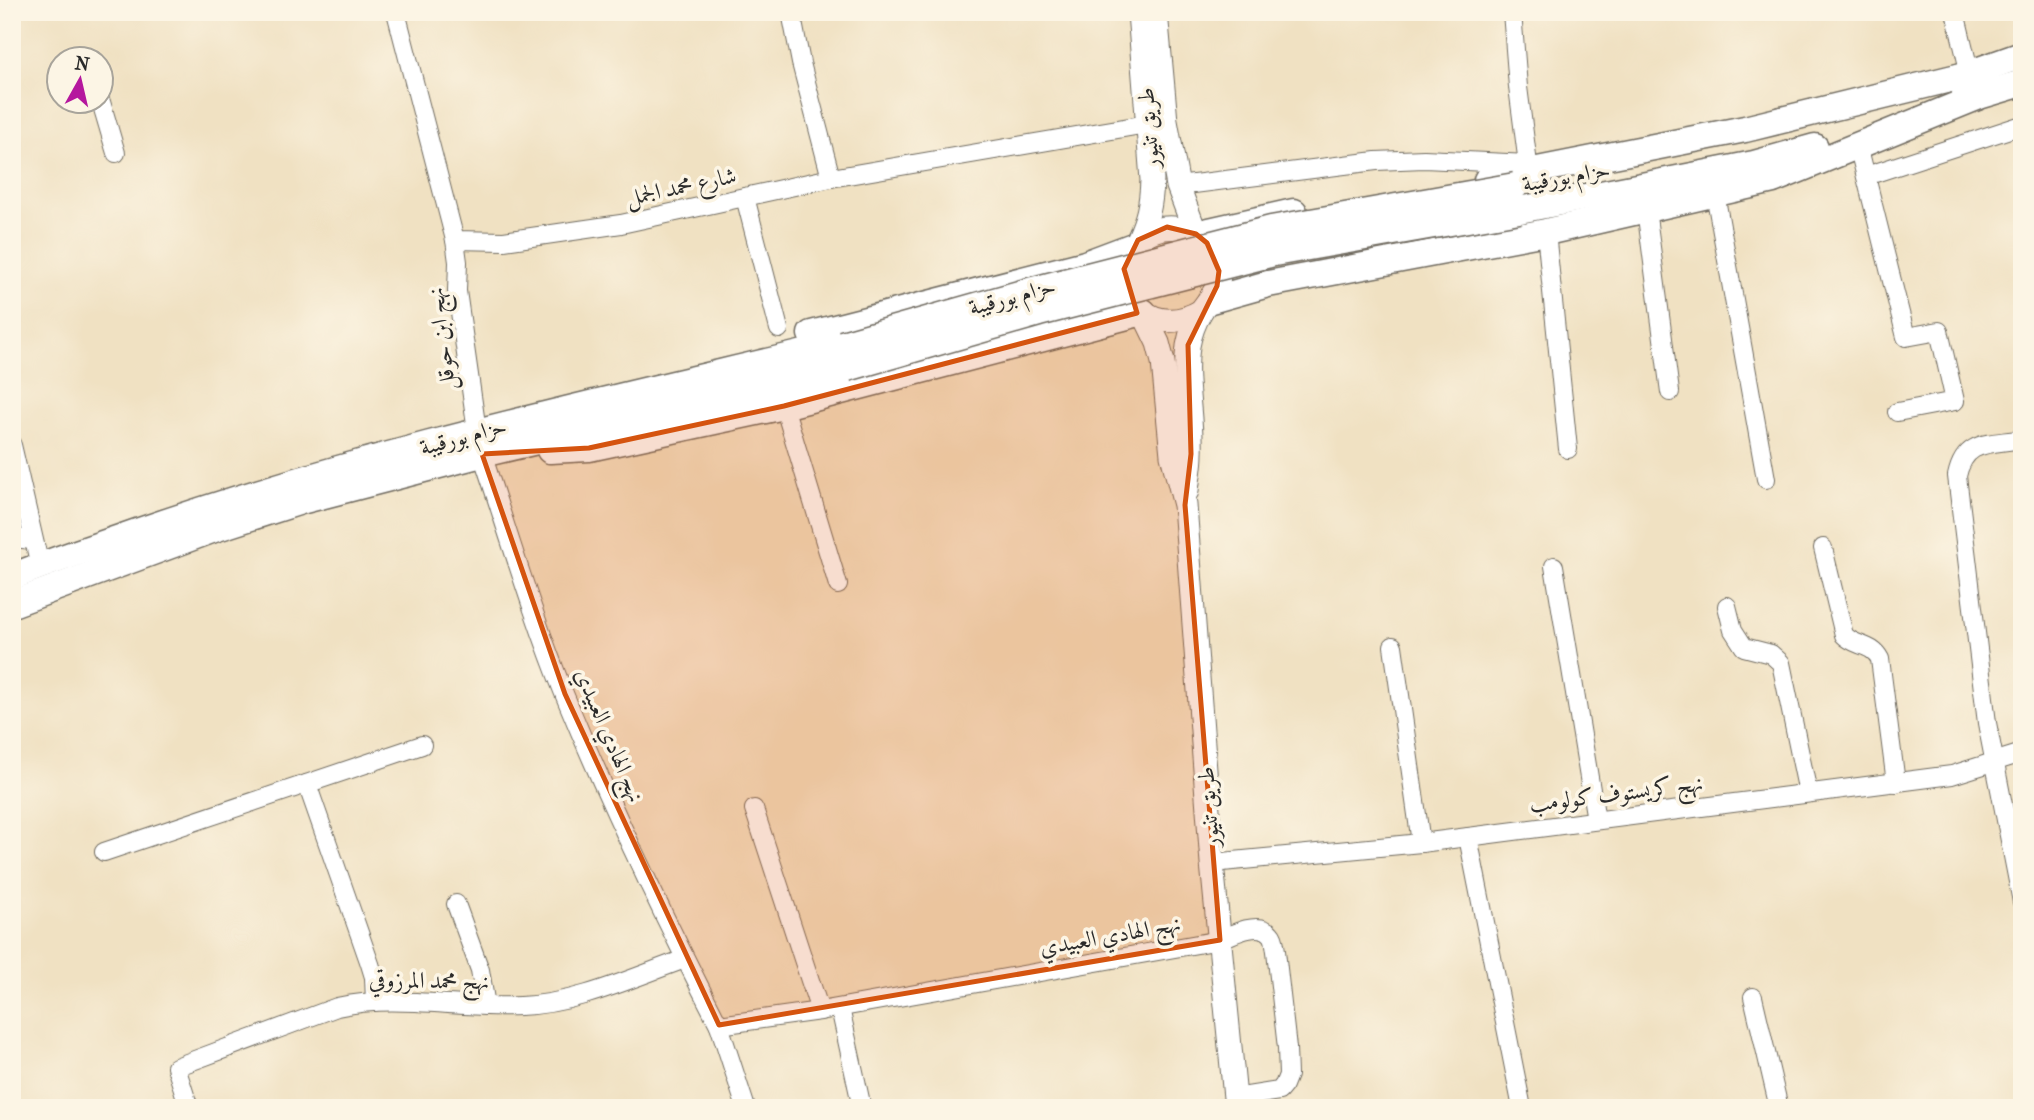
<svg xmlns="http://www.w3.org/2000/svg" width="2034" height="1120" font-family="'IM FELL French Canon',Amiri,serif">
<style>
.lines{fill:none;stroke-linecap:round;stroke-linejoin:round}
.minor-casing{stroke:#706b60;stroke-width:20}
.major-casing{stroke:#706b60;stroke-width:25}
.highway-casing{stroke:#706b60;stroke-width:29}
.minor{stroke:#fff;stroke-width:18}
.major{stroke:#fff;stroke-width:23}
.highway{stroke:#fff;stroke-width:26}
.highway-bridge-casing{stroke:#706b60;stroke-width:29;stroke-linecap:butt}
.highway-bridge{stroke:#fff;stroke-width:26}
.marked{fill:#d5540f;fill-opacity:0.2;stroke:#d5540f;stroke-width:5;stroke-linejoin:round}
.labels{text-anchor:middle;stroke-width:7;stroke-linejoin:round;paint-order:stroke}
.street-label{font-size:23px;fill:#2b2b2b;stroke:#fcf5e5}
</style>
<rect width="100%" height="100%" fill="#fcf5e5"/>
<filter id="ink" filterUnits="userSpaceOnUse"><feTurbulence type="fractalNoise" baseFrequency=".0143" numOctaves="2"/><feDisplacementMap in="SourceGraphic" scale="14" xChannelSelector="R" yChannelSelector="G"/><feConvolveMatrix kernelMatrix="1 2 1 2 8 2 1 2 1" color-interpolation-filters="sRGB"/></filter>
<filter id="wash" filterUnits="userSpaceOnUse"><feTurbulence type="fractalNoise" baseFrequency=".00686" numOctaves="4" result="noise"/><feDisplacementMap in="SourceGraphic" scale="28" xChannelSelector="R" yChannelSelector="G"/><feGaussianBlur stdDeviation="1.57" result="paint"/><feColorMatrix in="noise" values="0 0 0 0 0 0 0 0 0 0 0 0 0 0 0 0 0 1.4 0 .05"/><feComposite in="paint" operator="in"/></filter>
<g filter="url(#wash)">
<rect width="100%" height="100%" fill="#f0e1c2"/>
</g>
<g filter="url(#ink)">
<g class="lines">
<defs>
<g id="minor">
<path d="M396 12 455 240 504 241 621 224 831 178 1147 124"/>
<path d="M791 12 801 63 831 178"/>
<path d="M1512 12 1518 87 1528 164"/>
<path d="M1955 12 1970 74"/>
<path d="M101 102 116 153"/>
<path d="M1858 145 1906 337 1939 331 1955 401 1897 412"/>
<path d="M1866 176 2022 125"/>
<path d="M1178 186 1376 161 1424 159 1528 164V167"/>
<path d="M1715 193 1766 479"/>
<path d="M745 197 779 329"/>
<path d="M1646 209 1670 392"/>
<path d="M1546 232 1568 449"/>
<path d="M455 240 458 262 457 291 477 431"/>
<path d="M784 406 838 585"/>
<path d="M2022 439C1989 445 1965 439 1957 476L1987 723 2022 902"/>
<path d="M12 445 40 566"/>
<path d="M482 454C509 535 533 617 565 696 611 808 664 918 719 1025L820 1011 1220 940C1232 934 1259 920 1271 934 1275 938 1275 946 1276 951L1287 1048 1288 1075 1284 1085 1279 1091 1235 1098"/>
<path d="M12 538 33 540"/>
<path d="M1823 548 1844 635C1855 647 1872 643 1880 659L1896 783"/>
<path d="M1554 566 1596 820"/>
<path d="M1727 606 1733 630 1744 647 1771 654 1781 663 1808 793"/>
<path d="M1393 646 1421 843"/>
<path d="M307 784 370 964 374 977 375 1002"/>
<path d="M754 809 820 1011"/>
<path d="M1468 837 1522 1108"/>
<path d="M104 852 422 745"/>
<path d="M1212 863 1421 843 1952 775 2022 753"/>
<path d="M456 904 480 970 486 1006"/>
<path d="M1753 997 1779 1108"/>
<path d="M840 1008 862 1108"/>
<path d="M719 1025 746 1108"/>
<path d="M189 1108 176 1067 337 1007C396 994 459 1009 520 1006 577 1004 631 978 685 959"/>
</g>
<g id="major">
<path d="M1156 12 1166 121 1178 186 1196 234"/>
<path d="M1138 240C1148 218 1151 205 1152 180L1139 12"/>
<path d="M1126 262C1140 213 1208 218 1218 268 1222 288 1211 296 1201 311 1195 321 1190 335 1188 346 1183 382 1193 418 1191 454 1191 466 1188 479 1187 491"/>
<path d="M1140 309C1159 325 1180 323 1201 311"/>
<path d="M1143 312 1158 343 1163 362 1172 455 1185 505 1212 863 1236 1108"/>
</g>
<g id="highway">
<path d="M1954 79 2022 55"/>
<path d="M1962 101 2022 83"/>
<path d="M1487 180 1745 129 1970 74"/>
<path d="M1519 210 1754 164 1815 147"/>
<path d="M1196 234 1294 212"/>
<path d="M1211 300 1268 284 1546 232 1773 180 1977 97"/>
<path d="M811 334 1085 264 1133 246"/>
<path d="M550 450 589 448 784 406 1143 312"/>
<path d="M12 577C53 560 95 547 137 532 367 452 605 401 842 344"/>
<path d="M12 604 217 528 301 501 482 454 847 368"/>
</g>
</defs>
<!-- minor casing -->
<use href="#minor" class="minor-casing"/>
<!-- major casing -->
<use href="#major" class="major-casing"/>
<!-- highway casing -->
<use href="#highway" class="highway-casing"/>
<!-- minor -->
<use href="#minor" class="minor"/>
<!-- major -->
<use href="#major" class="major"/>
<!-- highway -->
<use href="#highway" class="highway"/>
<defs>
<g id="highway-bridge">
<path d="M842 344 1033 290 1271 229 1515 186"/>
<path d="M847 368 1039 313 1274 253 1519 210"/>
</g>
</defs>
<!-- highway-bridge casing -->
<use href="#highway-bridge" class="highway-bridge-casing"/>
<!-- highway-bridge -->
<use href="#highway-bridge" class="highway-bridge"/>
</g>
</g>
<!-- marked area -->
<path class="marked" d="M1167 227 1196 234 1207 243 1219 271 1217 286 1188 345 1191 454 1185 505 1220 940 719 1025 565 694 482 454 589 448 784 406 1137 313 1124 269 1138 240Z"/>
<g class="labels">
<!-- street labels -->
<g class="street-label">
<text transform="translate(1148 128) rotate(-94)" y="8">طريق تنيور</text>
<text transform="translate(1566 176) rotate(-10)" y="8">حزام بورقيبة</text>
<text transform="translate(681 186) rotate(-12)" y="8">شارع محمد الجمل</text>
<text transform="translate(1012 296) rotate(-15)" y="8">حزام بورقيبة</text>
<text transform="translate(441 339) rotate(-97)" y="8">نهج ابن حوقل</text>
<text transform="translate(463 436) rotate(-15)" y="8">حزام بورقيبة</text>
<text transform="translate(610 735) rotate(67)" y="8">نهج الهادي العبيدي</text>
<text transform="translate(1616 793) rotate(-7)" y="8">نهج كريستوف كولومب</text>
<text transform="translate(1208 807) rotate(-94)" y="8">طريق تنيور</text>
<text transform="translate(1110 935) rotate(-10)" y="8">نهج الهادي العبيدي</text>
<text transform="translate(429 980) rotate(1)" y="8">نهج محمد المرزوقي</text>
</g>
</g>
<!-- margin -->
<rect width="2034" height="1120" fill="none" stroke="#fcf5e5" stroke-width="42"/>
<!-- north arrow -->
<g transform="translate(80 80) rotate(8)"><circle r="33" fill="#fcf5e5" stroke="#a8a49b" stroke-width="2"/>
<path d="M0-5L12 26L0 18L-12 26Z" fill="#b5179e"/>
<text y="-10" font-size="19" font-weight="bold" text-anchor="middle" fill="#2b2b2b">N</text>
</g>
</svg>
